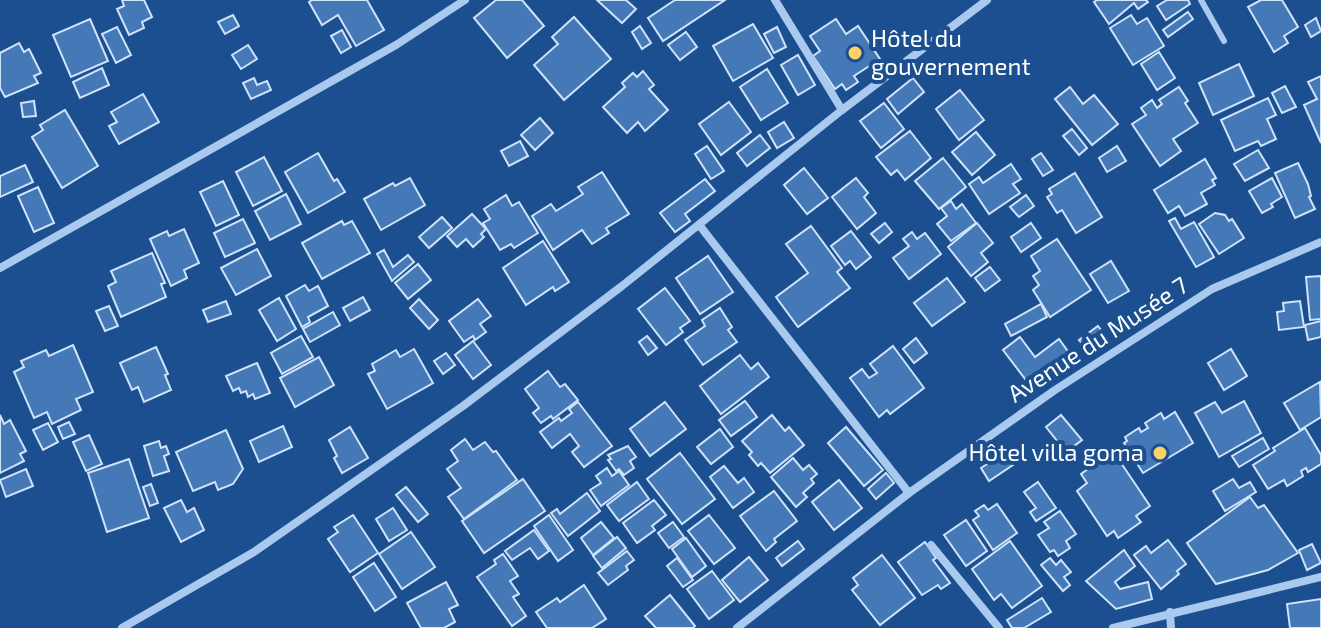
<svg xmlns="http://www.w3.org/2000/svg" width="1321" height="628" font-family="'Exo 2',sans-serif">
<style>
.building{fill:#4478b7;stroke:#cfe3fa;stroke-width:2}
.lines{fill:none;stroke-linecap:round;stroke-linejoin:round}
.lane{stroke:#a9c9ee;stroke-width:6}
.street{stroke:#a9c9ee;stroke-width:8}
.poi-dot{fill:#ffd166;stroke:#1b4f8f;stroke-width:3}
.labels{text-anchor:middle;stroke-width:8;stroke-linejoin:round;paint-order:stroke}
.poi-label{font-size:24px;fill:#fff;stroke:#1b4f8f;text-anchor:start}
.street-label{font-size:24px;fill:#fff;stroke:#1b4f8f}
</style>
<rect width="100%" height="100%" fill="#1b4f8f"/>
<!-- building -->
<g class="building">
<path d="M122 0H144L152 17 142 22 144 28 129 35 117 9 124 6Z"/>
<path d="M312 0H367L384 30 356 46 338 15 322 25 309 2Z"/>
<path d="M496 0H522L544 26 507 58 474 18Z"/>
<path d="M597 0H626L636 9 622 23Z"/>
<path d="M675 0H725L663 41 648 18Z"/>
<path d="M1097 0H1146L1148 2 1138 9 1134 3 1109 24 1094 2Z"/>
<path d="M1167 0H1188L1190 4 1166 20 1157 6Z"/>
<path d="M1261 0H1282L1298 27 1284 36 1288 43 1274 52 1248 7Z"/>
<path d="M1188 12 1193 19 1168 37 1163 30Z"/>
<path d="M233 15 239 26 225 34 218 22Z"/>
<path d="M1131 15 1137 24 1147 18 1164 46 1133 65 1110 28Z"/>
<path d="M574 17 611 59 564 100 534 65 558 44 552 37Z"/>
<path d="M1316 18 1321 31 1311 37 1305 25Z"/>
<path d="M90 19 108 61 71 77 53 35Z"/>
<path d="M836 19 846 34 858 26 880 59 854 76 858 82 846 90 842 84 835 89 813 56 820 51 810 36Z"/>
<path d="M753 24 773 58 733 81 713 46Z"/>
<path d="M640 26 651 43 642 49 632 32Z"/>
<path d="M117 27 131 55 116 63 102 34Z"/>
<path d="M777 27 786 47 774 53 764 34Z"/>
<path d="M342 30 351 47 341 53 331 36Z"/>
<path d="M686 32 697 47 680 60 668 45Z"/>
<path d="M19 43 24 52 29 49 41 73 34 76 38 83 5 97 0 88V53Z"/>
<path d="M248 45 257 59 241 69 232 55Z"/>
<path d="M1159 52 1175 78 1157 90 1141 64Z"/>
<path d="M798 55 815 85 798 95 781 65Z"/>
<path d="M1239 64 1254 96 1213 115 1199 83Z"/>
<path d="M102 68 109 85 80 98 73 82Z"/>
<path d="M767 69 788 103 761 120 740 87Z"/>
<path d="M643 71 654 85 649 89 668 110 645 131 638 122 627 133 603 107 625 87 622 83 633 73 637 77Z"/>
<path d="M1321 76V143L1304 105 1317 99 1308 82Z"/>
<path d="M254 78 257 85 267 81 271 90 251 99 243 83Z"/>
<path d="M913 78 924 92 898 114 887 99Z"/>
<path d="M1285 86 1296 107 1282 113 1272 93Z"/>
<path d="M1070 87 1083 104 1094 95 1118 124 1092 145 1055 99Z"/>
<path d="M1179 87 1188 101 1185 103 1198 123 1173 139 1181 151 1160 166 1132 124 1146 115 1141 108 1152 100 1157 108 1162 104 1159 100Z"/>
<path d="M960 90 984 120 959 140 936 109Z"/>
<path d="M143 94 159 122 119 144 109 126 117 122 111 112Z"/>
<path d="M1268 98 1276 115 1267 119 1276 139 1261 146 1258 141 1235 151 1221 120Z"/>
<path d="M34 101 36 116 23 117 21 103Z"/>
<path d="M729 102 751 132 721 155 699 124Z"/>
<path d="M884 103 904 129 881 148 860 121Z"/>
<path d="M65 110 98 166 62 188 32 137 43 130 40 125Z"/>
<path d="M540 118 553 133 535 150 521 135Z"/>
<path d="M784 122 794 138 777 148 768 132Z"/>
<path d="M1072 129 1087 148 1079 155 1063 136Z"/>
<path d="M910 131 931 158 905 180 897 170 891 175 876 157Z"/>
<path d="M976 132 995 155 972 175 952 152Z"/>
<path d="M760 135 770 148 747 166 737 153Z"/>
<path d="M520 141 528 156 509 166 501 151Z"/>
<path d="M707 146 724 171 711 179 695 154Z"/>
<path d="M1117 146 1126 161 1107 172 1099 158Z"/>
<path d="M1258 150 1269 168 1245 181 1234 164Z"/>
<path d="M318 153 334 181 337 179 345 192 308 213 285 172Z"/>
<path d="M1041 153 1053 170 1043 176 1032 159Z"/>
<path d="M264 157 282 191 253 206 236 172Z"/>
<path d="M943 158 966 187 939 209 915 181Z"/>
<path d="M1205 159 1216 178 1212 180 1215 185 1201 193 1207 204 1185 216 1179 206 1168 213 1154 190Z"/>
<path d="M1298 163 1308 184 1311 196 1309 197 1315 209 1295 218 1275 173Z"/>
<path d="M1011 164 1021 179 1013 184 1020 193 989 214 969 184 979 177 983 183Z"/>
<path d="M25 165 33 182 0 197V176Z"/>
<path d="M804 168 828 198 807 214 784 185Z"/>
<path d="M602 172 629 214 606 228 609 233 592 244 582 230 553 250 532 216 551 204 556 211 583 194 578 187Z"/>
<path d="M1075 173 1102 217 1076 233 1062 210 1057 213 1047 197 1052 194 1049 189Z"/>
<path d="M410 178 425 205 381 230 364 199 393 183 395 186Z"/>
<path d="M856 178 868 193 864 197 876 213 857 229 832 197Z"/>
<path d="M1272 178 1282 197 1271 204 1273 207 1262 213 1249 191Z"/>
<path d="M705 179 715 191 685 214 690 221 675 232 660 213Z"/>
<path d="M223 181 239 215 216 226 200 192Z"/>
<path d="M38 187 54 223 34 232 18 196Z"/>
<path d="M286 194 301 224 270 240 255 211Z"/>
<path d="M506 195 512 206 519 202 538 233 514 248 511 244 500 250 483 223 490 219 484 209Z"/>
<path d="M1026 195 1034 206 1019 217 1010 207Z"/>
<path d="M951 201 956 209 962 204 976 223 951 241 937 224 947 216 941 208Z"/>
<path d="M1215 213 1225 215 1229 221 1232 219 1244 238 1219 254 1199 224Z"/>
<path d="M472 214 486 229 481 234 484 237 473 247 466 239 457 247 447 236Z"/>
<path d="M442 217 452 228 429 248 419 237Z"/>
<path d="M1175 218 1181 229 1194 222 1214 257 1196 267 1169 221Z"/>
<path d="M243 219 255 243 225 257 214 233Z"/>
<path d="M342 221 344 225 352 221 370 253 322 279 302 243Z"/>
<path d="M885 223 892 232 879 243 871 234Z"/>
<path d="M977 223 993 243 981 253 988 262 971 276 948 247Z"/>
<path d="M1031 223 1041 238 1021 252 1011 237Z"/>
<path d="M811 226 842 268 837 272 850 288 798 327 776 297 808 273 786 244Z"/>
<path d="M184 229 199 263 184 270 187 278 171 286 150 239 167 231 169 236Z"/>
<path d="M851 231 871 257 856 269 850 261 845 265 831 246Z"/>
<path d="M912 232 917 239 925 233 941 254 909 279 893 258 909 246 903 239Z"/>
<path d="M1057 239 1091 290 1050 317 1033 290 1039 285 1033 276 1040 271 1031 256Z"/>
<path d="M543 241 569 282 555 291 553 287 526 305 503 268Z"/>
<path d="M257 249 271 276 236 295 221 268Z"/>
<path d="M384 250 393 267 408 255 414 262 392 281 377 254Z"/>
<path d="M152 253 165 283 161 284 166 297 121 317 108 286 116 282 111 271Z"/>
<path d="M708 256 733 292 700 314 676 278Z"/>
<path d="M1111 261 1129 291 1108 303 1090 274Z"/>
<path d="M418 264 431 280 408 299 395 283Z"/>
<path d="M990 267 1000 280 985 291 975 278Z"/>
<path d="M1321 276V319L1310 320 1306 277Z"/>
<path d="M947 278 965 302 932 326 914 303Z"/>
<path d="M305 285 309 291 318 286 328 306 308 317 310 322 302 327 286 296Z"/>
<path d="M665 288 690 321 680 328 683 332 666 345 638 309Z"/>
<path d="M363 297 370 310 350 321 343 308Z"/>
<path d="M279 298 296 329 277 341 259 310Z"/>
<path d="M419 299 438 320 429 329 410 308Z"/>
<path d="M478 299 491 316 480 324 486 332 475 340 473 336 464 342 449 321Z"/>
<path d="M226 301 231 314 208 322 203 310Z"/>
<path d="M1300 301 1304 327 1279 330 1277 312 1284 311 1283 303Z"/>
<path d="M1041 304 1047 317 1011 336 1005 324Z"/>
<path d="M109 306 118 326 105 331 96 311Z"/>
<path d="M720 308 732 327 728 330 737 342 703 365 685 340 705 326 702 320Z"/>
<path d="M333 312 340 325 310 342 303 329Z"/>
<path d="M1321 321V337L1308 340 1305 325Z"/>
<path d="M1098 326 1108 339 1089 353 1079 340Z"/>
<path d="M301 336 313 357 282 374 271 353Z"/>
<path d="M647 336 657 348 648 355 639 342Z"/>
<path d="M1020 337 1035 357 1059 339 1072 357 1032 388 1003 350Z"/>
<path d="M916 338 927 353 914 363 903 349Z"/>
<path d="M473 341 491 365 473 379 455 355Z"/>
<path d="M73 345 93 392 76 399 81 410 52 424 47 412 34 418 14 372 24 367 21 361 46 350 49 356Z"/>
<path d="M893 346 924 388 890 414 887 410 879 417 850 378 862 369 869 378 877 373 870 364Z"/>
<path d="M156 347 168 374 165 375 171 390 144 402 138 387 132 390 120 363Z"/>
<path d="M414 349 433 383 387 409 368 374 375 371 372 364 396 350 400 357Z"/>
<path d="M1231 349 1247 376 1224 390 1208 363Z"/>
<path d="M446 353 455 365 443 374 434 361Z"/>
<path d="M740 355 751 369 758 363 769 377 721 414 700 386Z"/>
<path d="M319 357 334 385 295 407 280 378Z"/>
<path d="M257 363 270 393 255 399 253 394 248 397 246 391 241 393 239 388 233 391 226 376Z"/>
<path d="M548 371 560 387 565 384 578 400 553 419 551 416 541 423 533 413 539 408 525 389Z"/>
<path d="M1320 382 1321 417 1300 430 1284 403Z"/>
<path d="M745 401 757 417 731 436 719 420Z"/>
<path d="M1244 401 1261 433 1219 457 1195 413 1215 402 1222 413Z"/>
<path d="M578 402 612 446 584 467 572 452 579 446 570 434 552 448 540 432 559 418 561 421 572 413 569 409Z"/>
<path d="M665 402 686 429 650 456 630 429Z"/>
<path d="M1175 412 1193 443 1143 473 1124 443 1127 441 1125 437 1139 428 1141 432 1148 428 1145 423 1161 413 1164 419Z"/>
<path d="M0 415 4 424 10 420 26 451 20 454 24 461 0 473Z"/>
<path d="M772 415 785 431 789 427 804 445 770 473 761 463 758 466 749 455 752 452 742 441Z"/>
<path d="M1061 415 1082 440 1066 452 1046 427Z"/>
<path d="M69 422 75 434 63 439 58 427Z"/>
<path d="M48 423 58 442 43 450 33 430Z"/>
<path d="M283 426 292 447 259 462 250 441Z"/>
<path d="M350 427 368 458 342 473 334 458 337 456 329 440Z"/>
<path d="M846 427 883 470 864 486 828 443Z"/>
<path d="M1305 428 1321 455V464L1308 472 1306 468 1301 471 1303 476 1287 486 1284 480 1268 489 1253 465 1275 451 1273 448Z"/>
<path d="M720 429 733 447 711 464 697 447Z"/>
<path d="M226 430 243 469 233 484 218 490 215 482 193 491 176 452Z"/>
<path d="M89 435 102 464 86 471 73 442Z"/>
<path d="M1263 438 1269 449 1239 467 1232 456Z"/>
<path d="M465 439 473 450 485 442 493 452 496 451 517 480 464 519 448 497 461 488 447 469 458 461 451 450Z"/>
<path d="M159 441 161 448 166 446 169 454 164 456 169 471 153 476 144 446Z"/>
<path d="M628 446 636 457 630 461 634 468 624 475 619 469 616 471 608 460 611 459 608 455Z"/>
<path d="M1011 448 1019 461 989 481 981 468Z"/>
<path d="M1113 451 1150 506 1136 516 1141 522 1118 538 1114 531 1107 536 1077 491 1087 483 1081 474Z"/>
<path d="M680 453 715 499 682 524 647 479Z"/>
<path d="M793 458 803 470 809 465 817 474 811 479 814 483 803 493 807 497 796 507 771 477Z"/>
<path d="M129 459 149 518 107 532 88 473Z"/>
<path d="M724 466 738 483 744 478 754 492 733 508 710 477Z"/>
<path d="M607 468 612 476 619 471 629 485 601 506 590 490 601 483 596 476Z"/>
<path d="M26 469 33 486 6 497 0 480Z"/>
<path d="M886 473 894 483 876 499 868 489Z"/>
<path d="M523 479 545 511 484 553 462 521Z"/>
<path d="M1233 479 1239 488 1250 482 1256 492 1225 511 1213 491Z"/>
<path d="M839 480 862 508 834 530 812 502Z"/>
<path d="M637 482 649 499 619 521 607 505Z"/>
<path d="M1038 482 1056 508 1036 521 1030 512 1036 508 1024 492Z"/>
<path d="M151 484 158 503 150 506 143 487Z"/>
<path d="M406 487 428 514 418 522 396 495Z"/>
<path d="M774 491 797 521 774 539 776 542 766 551 740 516Z"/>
<path d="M587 493 600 511 568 536 551 513 557 509 560 514Z"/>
<path d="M1250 497 1258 508 1264 505 1298 553 1268 570 1216 584 1187 543Z"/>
<path d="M181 500 187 512 194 508 204 530 181 542 164 508Z"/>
<path d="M654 500 666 515 652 526 655 530 637 543 623 523Z"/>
<path d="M997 504 1017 533 993 550 973 520 979 516 975 511 984 505 988 510Z"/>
<path d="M393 508 407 530 389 541 376 519Z"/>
<path d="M1060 511 1076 534 1066 541 1070 548 1058 556 1054 550 1050 552 1038 535 1049 528 1044 522Z"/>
<path d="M353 515 378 553 350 572 328 539 338 532 334 527Z"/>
<path d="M549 515 573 550 558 561 534 526Z"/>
<path d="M709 515 735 548 714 564 688 531Z"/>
<path d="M966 520 987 551 966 566 944 535Z"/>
<path d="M601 522 614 538 593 555 581 538Z"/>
<path d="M673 522 684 537 669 548 658 533Z"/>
<path d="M534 530 549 551 538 559 530 548 512 560 505 551Z"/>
<path d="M411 532 435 567 402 589 379 554Z"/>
<path d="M617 537 626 548 602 568 593 556Z"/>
<path d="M686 538 706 566 692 577 672 549Z"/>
<path d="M1168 540 1186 564 1177 571 1179 574 1161 589 1134 555 1146 546 1151 553Z"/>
<path d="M798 541 804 549 782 566 776 558Z"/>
<path d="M1010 541 1042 586 1012 608 1001 594 994 600 972 569Z"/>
<path d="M925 542 936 558 933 560 950 583 941 589 938 585 922 595 898 562Z"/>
<path d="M1312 544 1321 563 1307 570 1299 550Z"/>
<path d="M1124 550 1135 566 1115 582 1120 589 1148 582 1152 599 1116 609 1086 581Z"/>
<path d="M627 551 634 560 626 566 628 570 608 585 598 573Z"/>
<path d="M503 554 518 576 510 581 519 594 513 597 526 616 512 626 477 577 496 564 494 560Z"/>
<path d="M882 555 915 598 880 625 852 590 858 585 853 578Z"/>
<path d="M749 557 768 580 740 602 722 580Z"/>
<path d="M677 558 693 580 683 587 667 566Z"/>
<path d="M1050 558 1056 565 1061 560 1071 572 1064 577 1070 585 1063 591 1041 565Z"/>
<path d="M374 563 396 597 375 611 353 577Z"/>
<path d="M712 571 734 600 709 619 687 589Z"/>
<path d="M446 582 458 605 449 609 455 622 444 628H421L407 603Z"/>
<path d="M584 585 606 619 592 628H547L536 612 557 598 560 602Z"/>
<path d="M670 595 695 626 693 628H656L645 616Z"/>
<path d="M1042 598 1051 612 1024 628H1012L1007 620Z"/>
<path d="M1321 599V628H1290L1287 604Z"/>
</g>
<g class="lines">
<!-- lane -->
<path class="lane" d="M1201 0 1224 41"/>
<!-- street -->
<g class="street">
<path d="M775 0 842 110"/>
<path d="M700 226 909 493"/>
<path d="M0 268 396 45 465 0"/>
<path d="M931 545 999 628"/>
<path d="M1170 612 1171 628"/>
<path d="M122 628 254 552 463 406 622 286 842 110 987 0"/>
<path d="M737 628 909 493 1055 390 1212 289 1321 242"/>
<path d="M1113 628 1321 577"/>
</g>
</g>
<!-- markers -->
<g class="poi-dot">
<circle cx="855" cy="53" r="8"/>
<circle cx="1160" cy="453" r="8"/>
</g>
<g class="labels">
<!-- poi labels -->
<g class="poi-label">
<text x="871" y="47">Hôtel du<tspan x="871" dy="28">gouvernement</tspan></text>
<text x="1144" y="461" text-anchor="end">Hôtel villa goma</text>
</g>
<!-- street labels -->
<g class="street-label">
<text transform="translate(1098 340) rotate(-33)" y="8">Avenue du Musée 7</text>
</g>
</g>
</svg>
